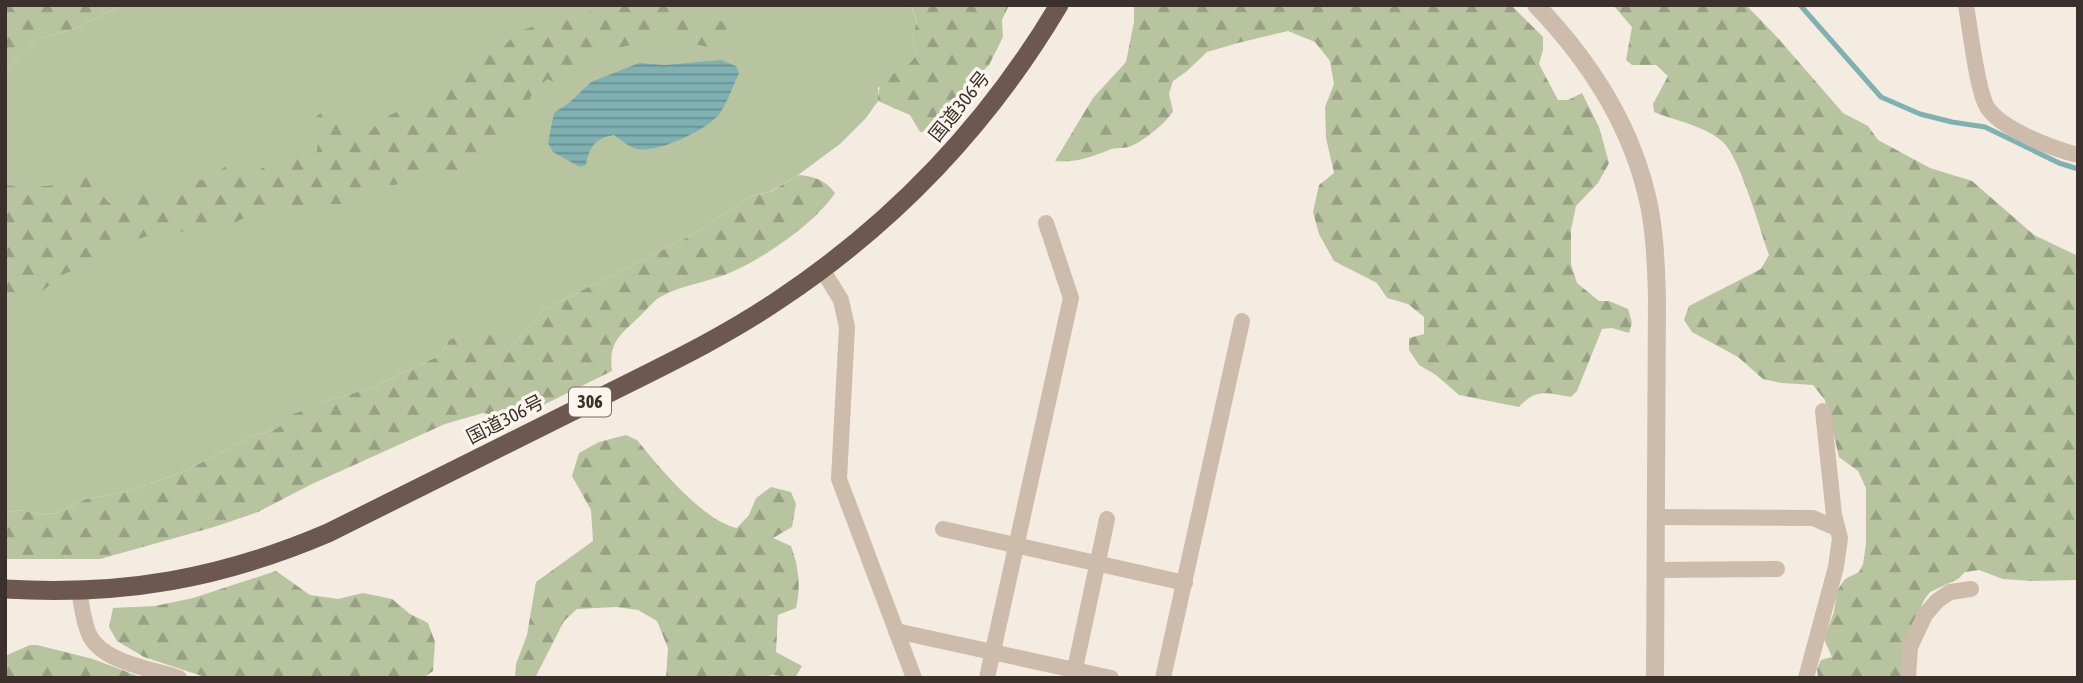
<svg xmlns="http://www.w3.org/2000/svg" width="2083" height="683" font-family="'Asap Condensed','Noto Sans JP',sans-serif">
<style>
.green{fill:#b8c4a0}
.forest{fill:url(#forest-firs)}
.water{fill:url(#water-rules)}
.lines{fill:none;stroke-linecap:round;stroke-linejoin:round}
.stream{stroke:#7fb0b2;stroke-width:5}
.minor{stroke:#cdbbac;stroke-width:16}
.tertiary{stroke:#cdbbac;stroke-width:18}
.trunk{stroke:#6c584f;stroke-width:19}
.labels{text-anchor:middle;stroke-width:7;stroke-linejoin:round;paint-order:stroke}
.shield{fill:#fbf5ee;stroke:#756b66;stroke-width:2}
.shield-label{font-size:18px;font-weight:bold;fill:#3b302b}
.street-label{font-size:19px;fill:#3b302b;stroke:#fbf5ee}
</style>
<defs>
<pattern id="forest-firs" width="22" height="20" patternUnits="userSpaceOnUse" patternTransform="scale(1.75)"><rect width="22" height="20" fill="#b8c4a0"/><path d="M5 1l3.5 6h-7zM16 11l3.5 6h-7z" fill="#97a083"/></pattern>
<pattern id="water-rules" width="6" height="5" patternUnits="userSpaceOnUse" patternTransform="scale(1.75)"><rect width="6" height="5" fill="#7fb0b2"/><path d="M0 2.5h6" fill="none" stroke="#699091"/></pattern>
</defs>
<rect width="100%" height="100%" fill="#f4ebe1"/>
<!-- green -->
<path class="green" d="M123 5H911L917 23 912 38 917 54 911 65 878 88V101L866 118 840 144 798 175 769 192 751 196 692 235 543 310 507 352 474 336 449 340 441 355 371 388 324 402 272 431 255 435 185 471 130 491 86 499 56 513 41 515 22 510 5 513V71L38 39 74 29Z"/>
<!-- forest -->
<g class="forest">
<path d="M5 5H123L74 29 38 39 5 71Z"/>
<path d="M617 5H656L682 9 709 20 731 22 738 25V33L731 47C715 52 682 41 668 33 646 44 621 44 600 56 588 62 584 76 573 82 564 88 555 82 547 79L531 96 521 130 495 153 474 159 464 170 411 176 395 185 378 184 365 189 358 199 349 204H329L307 213 284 205 262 214H252L236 222 216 226 204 225 186 232 166 230 132 241 114 243 81 267 64 274 37 295 10 307 5 315V185L13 186 19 182C31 184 42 188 54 185 68 182 79 174 93 172L100 177 103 196 109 203H118L127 191 137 190 157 197 172 190 179 183 214 178 226 165 249 164 256 172 286 153 291 156H312L317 151 318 142 307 127 320 113 343 107 350 117 362 122 363 126 371 131C385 112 403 111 423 103 440 97 453 80 461 65L502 49 513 36 525 29Z"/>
<path d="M911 5H1009L1002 20 1003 37 989 65 955 101 940 122 930 131 920 132 910 115 878 101C878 67 902 80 917 54L912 38 917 22Z"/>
<path d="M1134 5H1511L1543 37V50L1539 64 1558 100H1568L1582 93 1599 127 1609 163 1598 183 1576 206 1571 230V264L1577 283 1599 301H1609L1628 309 1632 323 1629 333 1612 328 1602 329 1577 391 1571 397C1547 393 1536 388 1519 407L1459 395 1436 375 1419 365 1409 350V338L1424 334V317L1408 304 1387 298 1377 283 1334 261 1319 234 1313 212 1319 185 1334 173 1326 138 1325 107 1334 84 1330 61 1315 42 1288 31 1238 43 1207 52 1186 72 1173 81 1169 94 1173 111C1168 121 1143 142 1131 146 1124 149 1116 147 1109 150 1092 157 1074 163 1055 161L1093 98 1126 62 1134 22Z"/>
<path d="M1613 5H1746L1776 36 1843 113 1868 126 1878 140 1930 168 1972 181 2034 235 2078 256V580L2031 581 2003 579 1979 570 1965 572 1958 579 1930 592 1924 600 1910 634 1900 678H1818L1817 669 1821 660 1832 657 1824 639 1834 612 1837 591 1845 579 1859 572 1863 564 1866 544V488L1858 471 1839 457 1825 400 1813 385 1781 383 1763 379 1738 357 1692 332 1684 320 1689 306 1761 269 1769 255C1760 230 1741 161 1724 143 1706 126 1676 121 1654 112L1653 104 1668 76 1656 65H1632L1626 60 1632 27Z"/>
<path d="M798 175C814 176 825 180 835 193 815 223 767 256 734 271 711 282 684 284 662 296 655 299 648 308 642 314 622 334 608 340 612 371L527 413 511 418 483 413 445 424 312 484 258 512 214 527 100 559H5V513L22 510 41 515 56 513 86 499 130 491 185 471 255 435 272 431 284 424 289 416 324 402 371 388 441 355 449 340 466 333 474 336 482 333H498L507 352 543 310 692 235 751 196 770 192Z"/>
<path d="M626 435 637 440C659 467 703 521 737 528L749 515 756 498 771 487 791 492 796 504 792 527 773 538 791 546C799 568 801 586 796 608L778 615 776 652 802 666 795 678 773 675 756 678H666L668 648 657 621 638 610 616 607 577 609 564 621 535 678H515L516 664 527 635 536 582 593 541 591 510 572 476 579 453 599 442Z"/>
<path d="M276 571 310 595 338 599 363 593 392 599 410 614 428 623 435 642 433 671 423 678H208L144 657 117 641 109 627 113 608 155 606 193 598Z"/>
<path d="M30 645H37L93 659 143 678H5V656Z"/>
</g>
<!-- water -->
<path class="water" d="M721 60 736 66 739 73C733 86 728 101 720 113 708 130 658 153 637 149 629 147 621 140 614 135 595 138 589 147 586 165L580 167 553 152 548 143 554 113 570 102 591 82 639 63 665 65Z"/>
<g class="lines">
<!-- stream -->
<path class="stream" d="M1800 5 1881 97 1920 114 1952 122 1985 127 2059 163 2078 169"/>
<!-- minor -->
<g class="minor">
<path d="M1966 5C1970 28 1977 90 1987 107 2001 129 2053 149 2078 155"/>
<path d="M822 269 841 300 847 327 839 479 914 678"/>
<path d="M1656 517 1813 518 1836 528"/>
<path d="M943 529 1185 583"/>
<path d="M1656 570 1777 569"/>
<path d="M79 592C82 605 83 621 89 634 101 662 152 669 179 678"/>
<path d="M896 631 1111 678"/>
<path d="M987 678 1071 298 1046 223"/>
<path d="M1073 678 1107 519"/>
<path d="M1163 678 1242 321"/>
<path d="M1806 678 1836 567 1840 538 1834 515 1823 411"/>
<path d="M1908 678 1910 647 1925 615 1937 601 1950 592 1971 589"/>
</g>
<!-- tertiary -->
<path class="tertiary" d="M1536 5C1590 61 1633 128 1649 205 1655 235 1656 266 1657 297L1655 678"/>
<!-- trunk -->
<path class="trunk" d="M5 589C123 596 220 579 328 533 415 490 502 446 589 403 654 370 720 340 780 299 894 223 989 123 1059 5"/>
</g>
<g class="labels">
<!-- shield labels -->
<rect class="shield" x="569" y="387.5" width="42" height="29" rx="5"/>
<g class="shield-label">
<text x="590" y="408">306</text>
</g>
<!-- street labels -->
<g class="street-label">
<text transform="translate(959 106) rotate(-51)" y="7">国道306号</text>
<text transform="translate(505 419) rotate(-27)" y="7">国道306号</text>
</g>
</g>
<!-- border -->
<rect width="2083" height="683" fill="none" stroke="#3b302b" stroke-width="14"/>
</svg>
